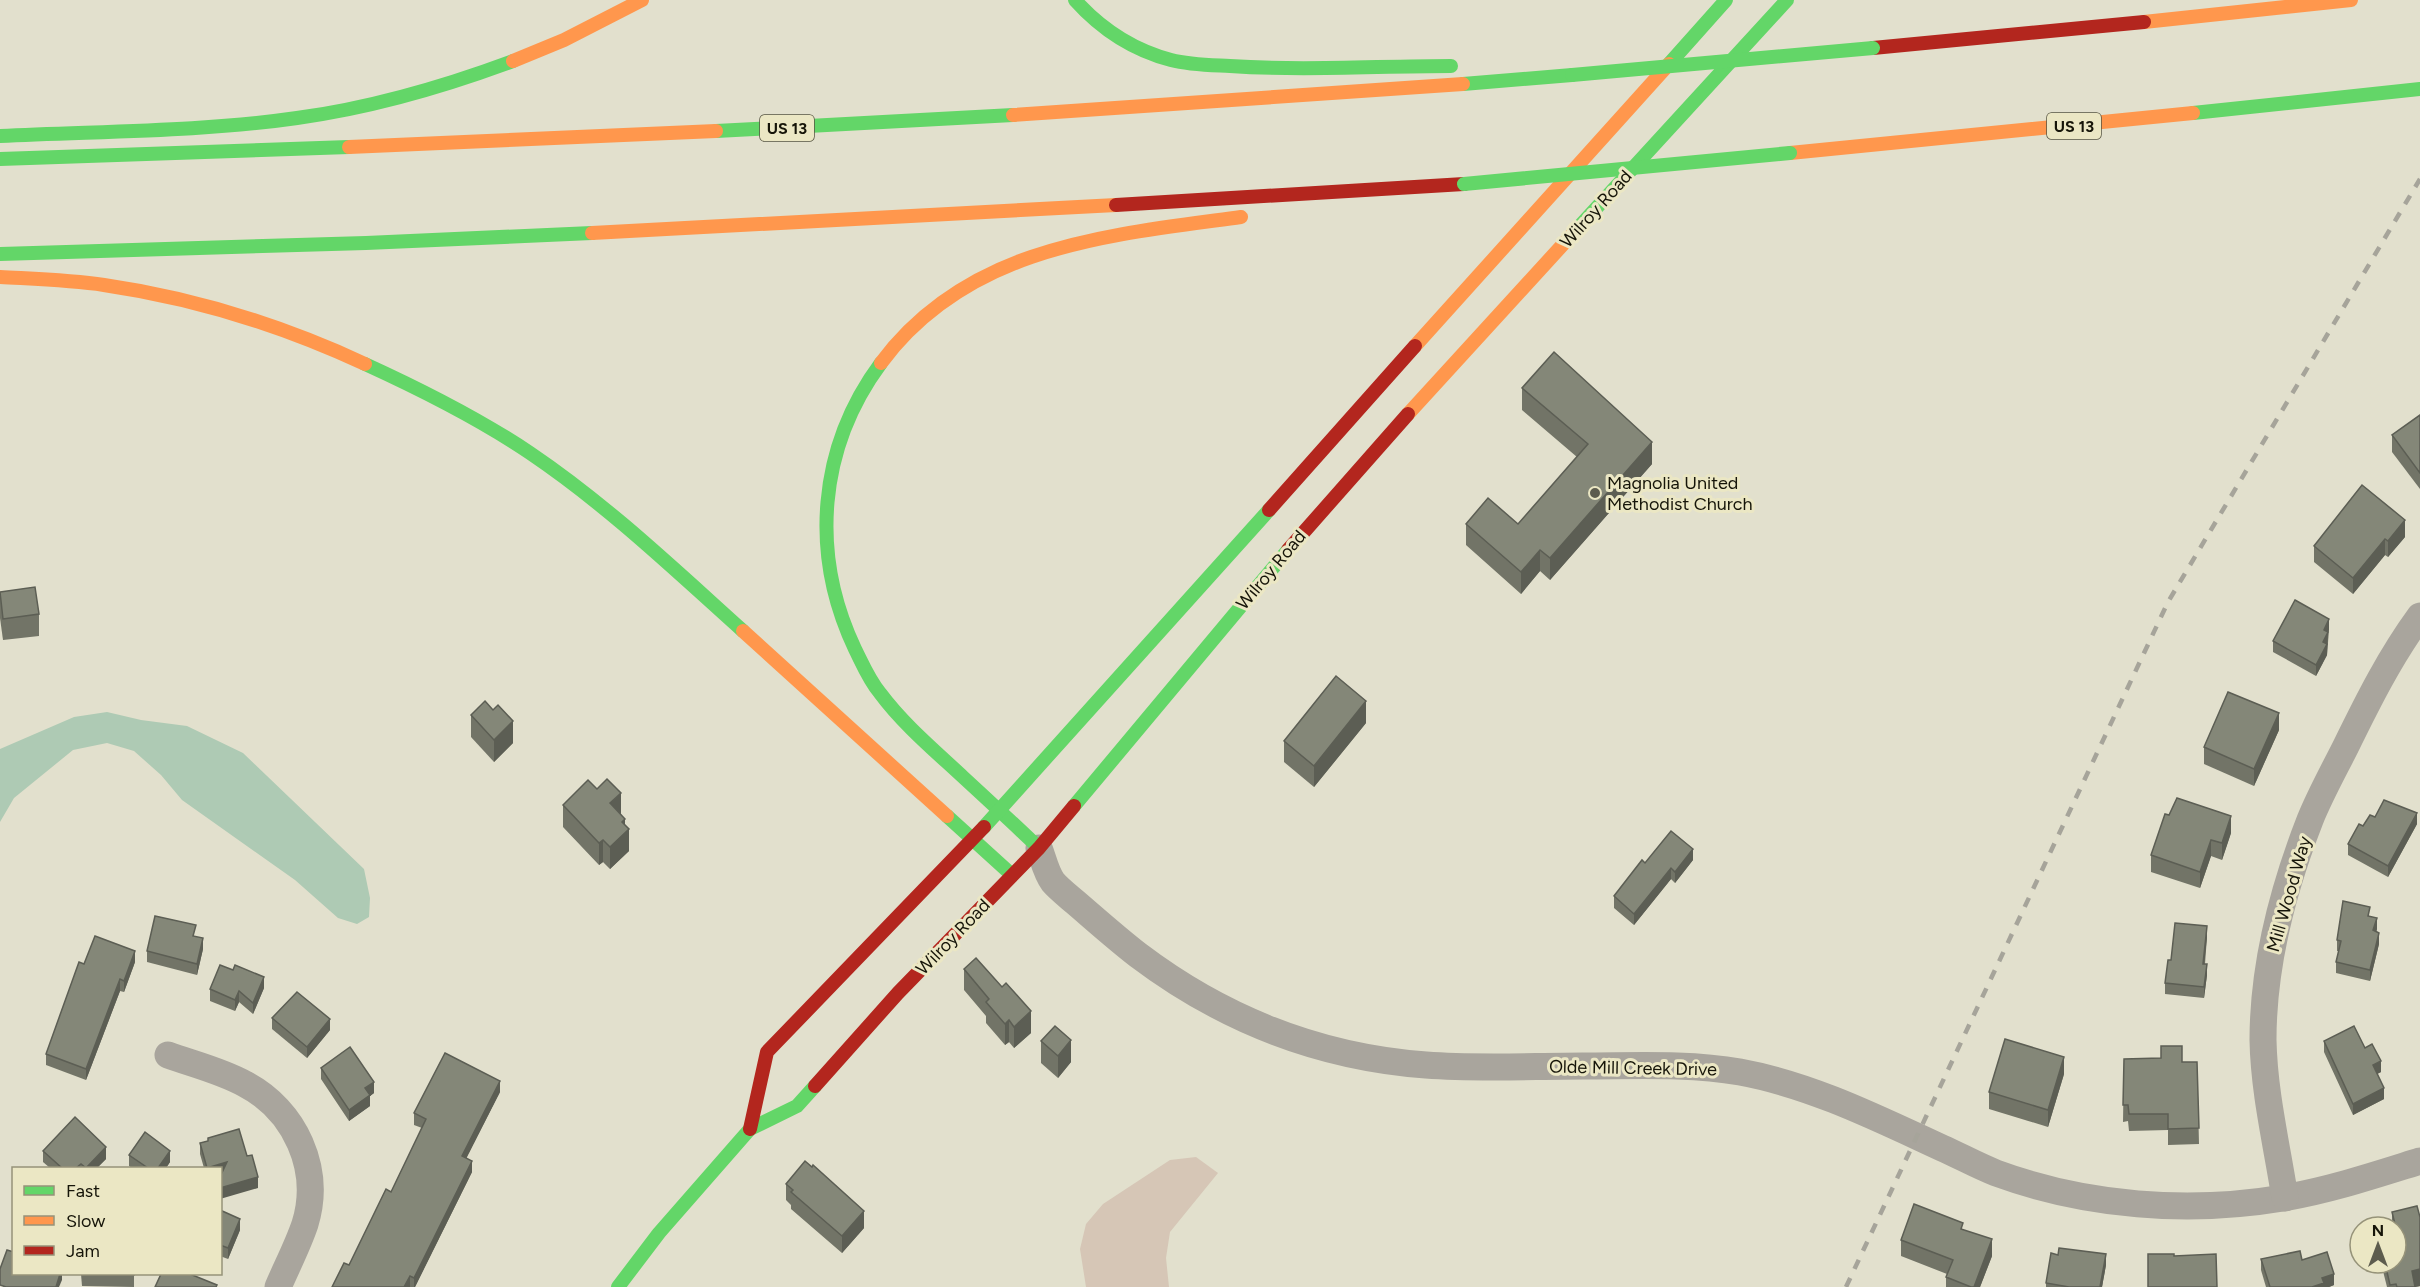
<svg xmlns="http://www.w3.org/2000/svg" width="2420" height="1287" font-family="Figtree,sans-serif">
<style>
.green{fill:#d6c6b6}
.water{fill:#aecab4}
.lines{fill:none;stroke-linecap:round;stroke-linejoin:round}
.street{stroke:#a9a59d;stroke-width:27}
.fast{stroke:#63d668;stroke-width:14}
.slow{stroke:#ff974d;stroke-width:14}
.jam{stroke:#b3261e;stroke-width:14}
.rail{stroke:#a6a49a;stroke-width:4.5;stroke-dasharray:10 10;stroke-linecap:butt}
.fast-bridge{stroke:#63d668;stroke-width:14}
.wall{fill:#727467}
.shaded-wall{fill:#5c5e54}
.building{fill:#848778;stroke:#5c5e54;stroke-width:1.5}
.poi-dot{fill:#5d5c4e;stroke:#ebe7c4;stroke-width:2}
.labels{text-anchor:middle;stroke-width:6;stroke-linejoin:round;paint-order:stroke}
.shield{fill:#ebe7c4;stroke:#565441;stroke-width:1.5}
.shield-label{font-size:16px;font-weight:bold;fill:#161509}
.street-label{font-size:18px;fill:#161509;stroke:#ebe7c4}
.poi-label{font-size:18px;fill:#161509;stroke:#ebe7c4;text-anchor:start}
</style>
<rect width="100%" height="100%" fill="#e2e0cd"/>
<!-- green -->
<path class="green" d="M1196 1157 1218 1173 1170 1232 1166 1258 1169 1287H1086L1080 1249 1086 1224 1103 1204 1170 1160Z"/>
<!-- water -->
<path class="water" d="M107 712 141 720 187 726 243 753 364 869 370 898 369 917 357 924 338 918 295 880 182 800 161 775 134 751 107 743 73 750 14 798 0 822V749L74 717Z"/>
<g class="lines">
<!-- street -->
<g class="street">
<path d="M1039 848C1043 858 1046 873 1053 882 1059 889 1068 896 1075 902 1096 920 1116 938 1138 955 1224 1020 1318 1057 1426 1065 1478 1069 1531 1066 1583 1066 1635 1066 1688 1063 1740 1072 1811 1085 1877 1118 1942 1148 1960 1156 1978 1166 1996 1173 2086 1206 2188 1214 2283 1198 2330 1190 2375 1175 2420 1161"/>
<path d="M168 1055C193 1064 222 1071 245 1084 295 1110 322 1169 305 1224 298 1245 287 1266 278 1287"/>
<path d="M2285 1198C2277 1146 2264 1093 2263 1040 2263 965 2283 889 2310 820 2320 795 2334 770 2346 746 2368 701 2390 657 2420 616"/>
</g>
<!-- fast -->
<g class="fast">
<path d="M1075 0C1101 29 1133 50 1171 60 1190 65 1210 65 1230 66 1304 71 1377 66 1451 66"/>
<path d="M1669 64 1726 0"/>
<path d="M1463 84 1572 75"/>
<path d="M2193 113 2420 89"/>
<path d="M716 131 1013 115"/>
<path d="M0 136C98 131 200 132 297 118 371 108 443 87 513 61"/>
<path d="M0 159 349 147"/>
<path d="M1578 228 1787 0"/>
<path d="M0 254 366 243 592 233"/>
<path d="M881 363C818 448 810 554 855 649 863 665 869 680 880 693 903 724 934 750 963 777 988 800 1014 824 1039 848"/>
<path d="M365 364C422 390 478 418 530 453 607 505 674 569 743 631"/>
<path d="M1074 806 1288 550"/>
<path d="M947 816 1012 875"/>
<path d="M984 827 1269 510"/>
<path d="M618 1287 659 1233 750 1129 797 1106 815 1086"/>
</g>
<!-- slow -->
<g class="slow">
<path d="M2144 22 2351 0"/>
<path d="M513 61 564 40 642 0"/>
<path d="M1013 115 1463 84"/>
<path d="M349 147 716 131"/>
<path d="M1790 153 2193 113"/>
<path d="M592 233 1116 205"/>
<path d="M0 277C35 279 70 280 104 285 194 298 283 326 365 364"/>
<path d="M1415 346 1669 64"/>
<path d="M881 363C968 246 1108 235 1241 217"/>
<path d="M1408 414 1578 228"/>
<path d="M743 631 947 816"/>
</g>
<!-- jam -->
<g class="jam">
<path d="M1873 48 2144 22"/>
<path d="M1116 205 1464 184"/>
<path d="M1269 510 1415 346"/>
<path d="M1288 550 1408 414"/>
<path d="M815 1086 898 993 1039 848 1074 806"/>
<path d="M750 1129 767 1052 984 827"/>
</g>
<!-- rail -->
<path class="rail" d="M1846 1287 2168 602 2420 179"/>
<!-- fast-bridge -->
<g class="fast-bridge">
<path d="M1572 75 1873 48"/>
<path d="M1464 184 1790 153"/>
</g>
</g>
<!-- wall -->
<g class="wall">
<path d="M1522 388 1652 464 1550 580 1540 571 1521 594 1466 545V524H1518L1577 457 1522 410Z"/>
<path d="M2420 415V489L2392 452V435Z"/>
<path d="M2405 537 2388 557 2385 555 2353 594 2314 562V546Z"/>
<path d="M0 592 39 614V636L3 640 0 618Z"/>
<path d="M2329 630 2327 655 2316 676 2273 652V641Z"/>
<path d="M471 715 513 743 494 762 471 737Z"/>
<path d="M1366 723 1314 787 1284 762V741Z"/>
<path d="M2279 730 2254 786 2204 764V747Z"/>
<path d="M563 805 621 814 625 825 629 851 610 869 603 862 599 865 563 827Z"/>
<path d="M2417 824 2388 877 2348 855V844L2363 826Z"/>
<path d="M2231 833 2222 860 2211 856 2200 888 2151 872V855Z"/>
<path d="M1693 860 1675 883 1671 879 1634 925 1614 908V896L1645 863Z"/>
<path d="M2370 916 2377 929 2376 932 2379 944 2370 981 2336 973V962L2339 951H2337V940Z"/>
<path d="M196 936 203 949 197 975 147 962V951Z"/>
<path d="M2207 937 2205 964 2207 975 2204 998 2165 994V983L2171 960Z"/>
<path d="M135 962 124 992 120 991 86 1080 46 1065V1054L84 964Z"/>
<path d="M964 969 1031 1033 1014 1048 1009 1042 1005 1045 986 1023V1016L964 990Z"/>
<path d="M264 988 253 1014 239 1002 235 1011 210 1001V989Z"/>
<path d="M272 1018 330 1030 307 1058 272 1029Z"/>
<path d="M1041 1041 1071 1062 1058 1078 1041 1063Z"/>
<path d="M2324 1041 2365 1048 2381 1072 2377 1074 2384 1099 2353 1115 2324 1052Z"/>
<path d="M2124 1059 2182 1062H2197L2199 1144 2168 1145V1130L2129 1131 2128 1121 2123 1122Z"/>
<path d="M321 1068 374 1093 370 1096V1106L349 1121 321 1079Z"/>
<path d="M2064 1074 2048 1127 1989 1109V1092Z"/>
<path d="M500 1092 466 1158 472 1172 415 1287H332L349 1265 391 1192 422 1128 414 1125V1113Z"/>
<path d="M208 1138 247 1156 258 1188 220 1175V1168H204L200 1154V1143L208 1141Z"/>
<path d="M43 1151 106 1159 97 1168H50L43 1162Z"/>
<path d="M129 1155 170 1162 166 1168H132L129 1166Z"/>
<path d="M786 1184 864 1228 842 1253 791 1209V1205L786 1200Z"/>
<path d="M220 1210 240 1230 228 1259 220 1256Z"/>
<path d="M2392 1212 2420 1217V1286L2415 1287H2387L2381 1263H2396V1227H2392Z"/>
<path d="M1963 1230 1992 1256 1980 1287H1946V1277L1947 1274 1901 1256V1240Z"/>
<path d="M2261 1259 2302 1260 2334 1285 2329 1287H2266L2261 1270Z"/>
<path d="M2106 1265 2102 1287H2046V1283Z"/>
<path d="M81 1274H134V1287L82 1286Z"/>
</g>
<!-- shaded-wall -->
<g class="shaded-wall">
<path d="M1652 442V464L1550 580V558Z"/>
<path d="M2405 520V537L2388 557V541Z"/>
<path d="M2385 539V555L2353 594V578Z"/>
<path d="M1540 550V571L1521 594V572Z"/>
<path d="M2329 619V630L2324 641V630Z"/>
<path d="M2328 632 2327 655 2316 676V665L2323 642Z"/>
<path d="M1366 701V723L1314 787V766Z"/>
<path d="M2279 713V730L2254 786V769Z"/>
<path d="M513 721V743L494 762V740Z"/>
<path d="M621 793V815L610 803Z"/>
<path d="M2417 813V824L2388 877V866Z"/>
<path d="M2231 816V833L2222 860V843Z"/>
<path d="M625 819V833L629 829V851L610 869V847L622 822Z"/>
<path d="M603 840V862L599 865V843Z"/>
<path d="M2211 840V856L2200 888V872Z"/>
<path d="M1693 849V860L1675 883V872Z"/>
<path d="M1671 868V879L1634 925V914Z"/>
<path d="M2377 918V929L2373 942V930Z"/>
<path d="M2207 926V937L2203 975V964Z"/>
<path d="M2379 933V944L2370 981V970Z"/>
<path d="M203 938V949L197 975V964Z"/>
<path d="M135 951V962L124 992V981Z"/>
<path d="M2207 964V975L2204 998V987Z"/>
<path d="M264 977V988L253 1014V1003Z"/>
<path d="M120 979V991L86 1080V1069Z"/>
<path d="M239 991V1002L235 1011V1000Z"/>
<path d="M1031 1011V1033L1014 1048V1027Z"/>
<path d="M330 1019V1030L307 1058V1047Z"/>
<path d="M1009 1020V1042L1005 1045V1024Z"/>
<path d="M1071 1040V1062L1058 1078V1056Z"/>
<path d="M2064 1057V1074L2048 1127V1110Z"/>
<path d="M2381 1061V1072L2373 1076V1065Z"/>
<path d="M500 1081V1092L462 1167V1156Z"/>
<path d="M374 1082V1093L370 1096V1106L349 1121V1110L365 1088Z"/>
<path d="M2384 1088V1099L2353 1115V1104Z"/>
<path d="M106 1147V1159L97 1168H86Z"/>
<path d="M170 1151V1162L166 1168H158Z"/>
<path d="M472 1161V1172L415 1287H414V1278Z"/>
<path d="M227 1162V1173L220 1175V1168H207Z"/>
<path d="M258 1177V1188L220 1199V1188Z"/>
<path d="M864 1211V1228L842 1253V1236Z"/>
<path d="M240 1219V1230L228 1259V1248Z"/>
<path d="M1992 1239V1256L1980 1287H1974Z"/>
<path d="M2106 1254V1265L2102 1287H2100Z"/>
<path d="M2420 1269V1286L2415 1287 2412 1271Z"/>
<path d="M60 1274H62V1280L59 1287H56Z"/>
<path d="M2334 1274V1285L2329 1287H2312L2322 1278Z"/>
<path d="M410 1276V1287H404Z"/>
</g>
<!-- building -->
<g class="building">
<path d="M1554 352 1652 442 1550 558 1540 550 1521 572 1466 524 1488 498 1518 524 1588 444 1522 388Z"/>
<path d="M2420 415V473L2392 435Z"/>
<path d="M2362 485 2405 520 2388 541 2385 539 2353 578 2314 546Z"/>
<path d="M35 587 39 614 3 619 0 592Z"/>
<path d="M2295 600 2329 619 2324 630 2328 632 2323 642 2327 644 2316 665 2273 641Z"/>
<path d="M1336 676 1366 701 1314 766 1284 741Z"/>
<path d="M2228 692 2279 713 2254 769 2204 747Z"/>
<path d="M485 701 493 710 498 705 513 721 494 740 471 715Z"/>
<path d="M607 779 621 793 610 803 625 819 622 822 629 829 610 847 603 840 599 843 563 805 588 780 597 789Z"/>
<path d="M2177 798 2231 816 2222 843 2211 840 2200 872 2151 855 2165 814 2169 815Z"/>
<path d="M2384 800 2417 813 2388 866 2348 844 2359 824 2363 826 2370 815 2375 817Z"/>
<path d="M1671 831 1693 849 1675 872 1671 868 1634 914 1614 896 1642 860 1645 863Z"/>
<path d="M2343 901 2370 907 2368 916 2377 918 2373 930 2379 933 2370 970 2336 962 2341 941 2337 940Z"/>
<path d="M155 916 196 925 193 936 203 938 197 964 147 951Z"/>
<path d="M2175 923 2207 926 2203 964H2207L2204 987 2165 983 2168 960H2171Z"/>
<path d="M95 936 135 951 124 981 120 979 86 1069 46 1054 79 962 84 964Z"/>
<path d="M976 958 1002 987 1006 983 1031 1011 1014 1027 1009 1020 1005 1024 986 1002 989 999 964 969Z"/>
<path d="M220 965 233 970 235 965 264 977 253 1003 239 991 235 1000 210 989Z"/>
<path d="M297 992 330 1019 307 1047 272 1018Z"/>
<path d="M1055 1026 1071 1040 1058 1056 1041 1041Z"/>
<path d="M2354 1026 2365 1048 2372 1044 2381 1061 2373 1065 2384 1088 2353 1104 2324 1041Z"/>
<path d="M2005 1039 2064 1057 2048 1110 1989 1092Z"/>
<path d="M2161 1046H2182V1062H2197L2199 1128 2168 1129V1114H2129L2128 1105H2123L2124 1059 2161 1058Z"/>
<path d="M350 1047 374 1082 365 1088 370 1095 349 1110 321 1068Z"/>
<path d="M445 1053 500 1081 462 1156 472 1161 414 1278 410 1276 404 1287H332L344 1263 349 1265 386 1189 391 1192 426 1119 414 1113Z"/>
<path d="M75 1117 106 1147 86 1168 81 1164 76 1168H62L43 1151Z"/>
<path d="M239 1129 247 1156 252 1155 258 1177 220 1188V1177L227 1162 207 1168 200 1143 208 1141V1138Z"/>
<path d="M145 1132 170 1151 158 1168H148L129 1155Z"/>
<path d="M805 1161 812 1167 813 1165 864 1211 842 1236 791 1192 793 1190 786 1184Z"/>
<path d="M1914 1204 1963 1223 1961 1229 1992 1239 1974 1287H1971L1946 1277 1953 1260 1901 1240Z"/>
<path d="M2417 1206 2420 1217V1269L2412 1271 2415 1287H2397L2396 1284 2390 1285 2385 1263H2396V1228L2392 1212Z"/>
<path d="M220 1210 240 1219 228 1248 220 1245Z"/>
<path d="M2059 1248 2106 1254 2100 1287H2069L2046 1283 2051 1253 2058 1255Z"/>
<path d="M7 1250 14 1252V1274H60L56 1287H6L0 1285V1269Z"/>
<path d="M2300 1251 2302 1260 2327 1252 2334 1274 2322 1278 2324 1283 2312 1287H2270L2261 1259Z"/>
<path d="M2148 1254H2174V1256L2216 1254 2217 1287H2148Z"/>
<rect x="82" y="1274" width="52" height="1"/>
<path d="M161 1274H190L217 1285 216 1287H155Z"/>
</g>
<!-- markers -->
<circle class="poi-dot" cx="1595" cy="493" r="6"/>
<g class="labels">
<!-- shield labels -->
<g class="shield">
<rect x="2047" y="113" width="54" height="26" rx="4.5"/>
<rect x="760" y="115" width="54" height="26" rx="4.5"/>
</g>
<g class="shield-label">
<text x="2074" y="132">US 13</text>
<text x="787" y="134">US 13</text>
</g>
<!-- street labels -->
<g class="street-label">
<text transform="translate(1596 209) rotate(-48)" y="6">Wilroy Road</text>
<text transform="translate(1271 570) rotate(-50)" y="6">Wilroy Road</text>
<text transform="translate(2289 894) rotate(-74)" y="6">Mill Wood Way</text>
<text transform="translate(953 937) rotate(-46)" y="6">Wilroy Road</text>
<text transform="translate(1633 1068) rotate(1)" y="6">Olde Mill Creek Drive</text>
</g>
<!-- poi labels -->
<g class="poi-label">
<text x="1607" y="489">Magnolia United<tspan x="1607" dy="21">Methodist Church</tspan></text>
</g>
</g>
<!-- legend -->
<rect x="12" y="1167" width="210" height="108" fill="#ebe7c4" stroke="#969379" stroke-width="1.5"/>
<rect x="24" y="1186" width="30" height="9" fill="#63d668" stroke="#969379" stroke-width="1.5"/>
<text x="66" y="1197" font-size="18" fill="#161509">Fast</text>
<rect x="24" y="1216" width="30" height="9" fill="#ff974d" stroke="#969379" stroke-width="1.5"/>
<text x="66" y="1227" font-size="18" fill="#161509">Slow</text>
<rect x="24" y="1246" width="30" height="9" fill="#b3261e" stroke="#969379" stroke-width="1.5"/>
<text x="66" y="1257" font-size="18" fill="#161509">Jam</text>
<!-- north arrow -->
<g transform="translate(2378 1245)"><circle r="28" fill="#ebe7c4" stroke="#969379" stroke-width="1.5"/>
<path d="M0-4.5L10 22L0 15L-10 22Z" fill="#5d5c4e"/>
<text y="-9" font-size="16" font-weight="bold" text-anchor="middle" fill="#161509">N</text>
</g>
</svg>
